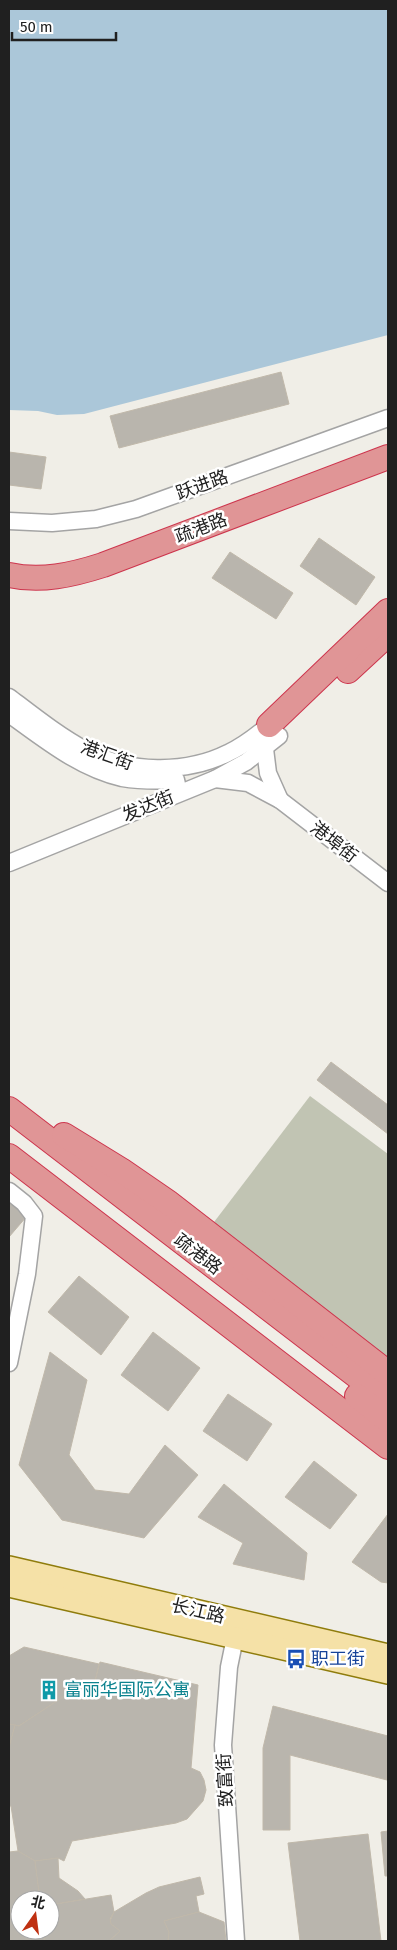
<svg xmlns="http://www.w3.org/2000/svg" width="397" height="1950" font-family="'Fira Sans','Noto Sans SC',sans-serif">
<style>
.construction{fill:#c1c4b3}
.water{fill:#abc7d9}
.building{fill:#b9b5ad;stroke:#c0b8aa}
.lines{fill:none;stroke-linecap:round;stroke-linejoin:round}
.minor-casing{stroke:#a4a4a4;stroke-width:19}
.major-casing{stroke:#8f7c0c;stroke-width:24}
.highway-casing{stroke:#cd354d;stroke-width:26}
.minor{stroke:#fff;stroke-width:16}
.major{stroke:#f5e1a7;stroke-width:21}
.highway{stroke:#e09596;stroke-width:24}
.labels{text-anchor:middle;stroke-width:5;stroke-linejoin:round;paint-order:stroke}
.street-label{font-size:18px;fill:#202020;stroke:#fff}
.transit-label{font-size:18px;fill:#164399;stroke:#fff;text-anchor:start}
.culture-label{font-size:18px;fill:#0d838f;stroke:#fff;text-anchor:start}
</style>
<rect width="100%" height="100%" fill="#f0eee7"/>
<!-- construction -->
<path class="construction" d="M310 1096 388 1154V1359L211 1226Z"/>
<!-- water -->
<path class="water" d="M9 9H388V335L84 414 57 415 38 411 9 410Z"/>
<!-- building -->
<g class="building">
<path d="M281 372 289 404 119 448 110 416Z"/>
<path d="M9 452 46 457 41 489 9 485Z"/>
<path d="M319 538 375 577 356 605 300 566Z"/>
<path d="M230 552 293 593 276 619 212 578Z"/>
<path d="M331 1062 388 1105V1134L317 1080Z"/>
<path d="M9 1203 27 1216 9 1237Z"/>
<path d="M79 1276 129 1317 101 1355 48 1312Z"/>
<path d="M153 1332 200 1368 168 1411 121 1375Z"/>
<path d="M50 1352 87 1380 69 1455 95 1490 129 1494 165 1445 198 1475 144 1538 62 1520 19 1465Z"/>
<path d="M228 1394 272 1424 247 1461 203 1431Z"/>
<path d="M314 1461 357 1495 330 1529 285 1497Z"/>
<path d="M224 1484 307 1553 304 1580 233 1564 243 1543 198 1517Z"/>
<path d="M388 1514V1583L381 1582 352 1562Z"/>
<path d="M24 1647 99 1664 94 1685 91 1684 86 1700 66 1695 19 1726 9 1724V1656Z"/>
<path d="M100 1662 198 1685 191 1768 200 1772 204 1780 206 1790 203 1801 187 1819 176 1823 72 1841 64 1861 58 1858 35 1861 18 1851 11 1806H9V1747L15 1725 19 1726 66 1695 86 1700 91 1684 94 1685Z"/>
<path d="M273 1706 388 1736 387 1780 290 1755V1830H263V1748Z"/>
<path d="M9 1724 15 1725 9 1747Z"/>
<path d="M388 1831V1876H385L381 1832Z"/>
<path d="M368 1834 381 1941H300L288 1843Z"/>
<path d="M18 1851 35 1861 40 1900H20V1930H44L45 1941H9V1852Z"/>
<path d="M58 1858 59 1878 78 1891 85 1899 50 1905V1900H40L35 1861Z"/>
<path d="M200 1877 204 1894 196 1896 199 1912 164 1921 169 1932 168 1941H109L120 1931 111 1924 110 1921 114 1912 119 1909 146 1893 159 1887Z"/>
<path d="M111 1895 114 1912 110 1919 111 1924 120 1931 109 1941H45L44 1930H50V1905Z"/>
<path d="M199 1912 224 1922 226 1941H168L169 1932 164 1921Z"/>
</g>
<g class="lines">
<defs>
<g id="minor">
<path d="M9 521 52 523 96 519 136 509 388 418"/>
<path d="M9 697C34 716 59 736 87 751 129 773 186 774 228 753 243 746 256 736 269 725"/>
<path d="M9 714C44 739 79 768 122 778 140 781 158 781 176 780L179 793"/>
<path d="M265 749 268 773 280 800"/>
<path d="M215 779 248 783 280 800 388 883"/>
<path d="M9 863 215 779 246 762 279 736"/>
<path d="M9 1191 24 1203 34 1216 27 1274 9 1363"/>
<path d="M236 1941 223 1745 229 1667 237 1628"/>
</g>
<g id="major">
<path d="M9 1567 388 1655"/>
<path d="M9 1586 388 1673"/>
</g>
<g id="highway">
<path d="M9 575C41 582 72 575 103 565L388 457"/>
<path d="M348 671 388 634"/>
<path d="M269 725 388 611"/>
<path d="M9 1109 388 1400"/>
<path d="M64 1135 121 1170 169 1203 388 1373"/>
<path d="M9 1156 388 1447"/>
<path d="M357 1396 388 1420"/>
</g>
</defs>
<!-- minor casing -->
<use href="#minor" class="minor-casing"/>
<!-- major casing -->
<use href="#major" class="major-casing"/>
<!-- highway casing -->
<use href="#highway" class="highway-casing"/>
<!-- minor -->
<use href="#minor" class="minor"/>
<!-- major -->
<use href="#major" class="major"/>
<!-- highway -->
<use href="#highway" class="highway"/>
</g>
<!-- icons -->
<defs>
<symbol id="bus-bare" viewBox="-9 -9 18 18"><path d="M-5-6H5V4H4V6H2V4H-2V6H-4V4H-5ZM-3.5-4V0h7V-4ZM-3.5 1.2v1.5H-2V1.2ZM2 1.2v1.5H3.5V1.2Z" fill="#1a4fb4" stroke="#fff" stroke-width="2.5" paint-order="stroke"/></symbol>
<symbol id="building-bare" viewBox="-9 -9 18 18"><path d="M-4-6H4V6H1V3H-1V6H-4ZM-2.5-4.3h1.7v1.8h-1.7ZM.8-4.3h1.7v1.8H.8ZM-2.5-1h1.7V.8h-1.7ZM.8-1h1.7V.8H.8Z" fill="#0f9aa8" stroke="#fff" stroke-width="2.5" paint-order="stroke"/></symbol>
</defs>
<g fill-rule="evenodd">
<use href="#bus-bare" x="282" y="1645" width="28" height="28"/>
<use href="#building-bare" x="35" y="1676" width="28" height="28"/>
</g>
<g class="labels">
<!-- street labels -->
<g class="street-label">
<text transform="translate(202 485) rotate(-20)" y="6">跃进路</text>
<text transform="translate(201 528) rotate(-21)" y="6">疏港路</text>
<text transform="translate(107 755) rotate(20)" y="6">港汇街</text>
<text transform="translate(148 806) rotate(-22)" y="6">发达街</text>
<text transform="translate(334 842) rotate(38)" y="6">港埠街</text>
<text transform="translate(198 1254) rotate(37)" y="6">疏港路</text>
<text transform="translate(198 1611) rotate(13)" y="6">长江路</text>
<text transform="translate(225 1780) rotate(-93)" y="6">致富街</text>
</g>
<!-- transit labels -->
<g class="transit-label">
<text x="311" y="1665">职工街</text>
</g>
<!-- culture labels -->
<g class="culture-label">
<text x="64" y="1696">富丽华国际公寓</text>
</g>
</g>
<!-- border -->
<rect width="397" height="1950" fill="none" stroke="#202020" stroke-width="20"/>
<!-- north arrow -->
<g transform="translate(35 1915) rotate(14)"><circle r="24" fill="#ffffff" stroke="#a6a6a6"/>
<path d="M0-4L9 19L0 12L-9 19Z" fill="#bf3011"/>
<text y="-8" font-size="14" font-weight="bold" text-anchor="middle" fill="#202020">北</text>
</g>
<!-- scale -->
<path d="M12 32v8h104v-8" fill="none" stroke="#202020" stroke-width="2.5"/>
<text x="20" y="32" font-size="15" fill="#202020" stroke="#ffffff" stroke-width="4" paint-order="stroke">50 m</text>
</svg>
